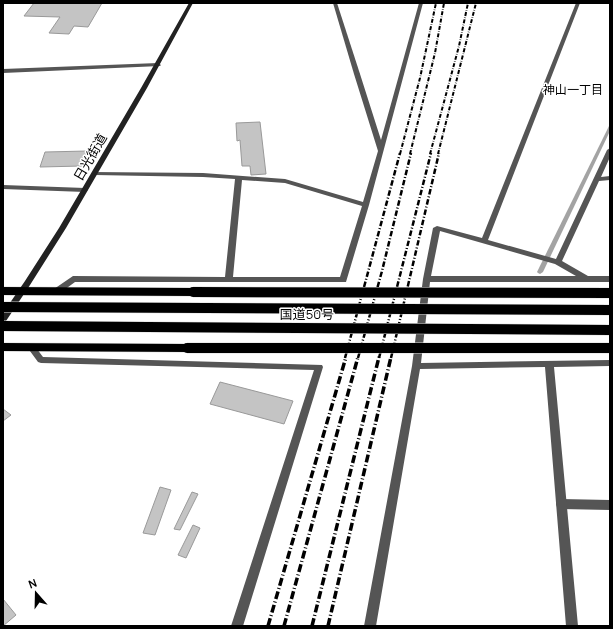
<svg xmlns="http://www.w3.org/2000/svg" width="613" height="629" font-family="Manrope,'Noto Sans JP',sans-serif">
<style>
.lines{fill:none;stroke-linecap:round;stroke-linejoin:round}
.stream{fill:#a3a3a3;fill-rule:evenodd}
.building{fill:#c4c4c4;stroke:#999}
.trunk-casing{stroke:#dbdbdb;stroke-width:1}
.service{fill:#555;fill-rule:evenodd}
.minor{fill:#555;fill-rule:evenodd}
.secondary{fill:#222;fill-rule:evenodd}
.trunk{fill:#000;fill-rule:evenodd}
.rail-far2{stroke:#000;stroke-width:2;stroke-dasharray:4 1.5 0.5 1.5;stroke-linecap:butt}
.rail-far1{stroke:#000;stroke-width:2.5;stroke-dasharray:5.5 2 1 2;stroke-linecap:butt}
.rail{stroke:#000;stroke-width:3.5;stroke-dasharray:8 2.5 1 2.5;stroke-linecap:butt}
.trunk-bridge-casing{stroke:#dbdbdb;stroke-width:11;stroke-linecap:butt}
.trunk-bridge{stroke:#000;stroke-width:10}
.labels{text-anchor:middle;stroke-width:3;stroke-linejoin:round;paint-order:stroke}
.far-neighbourhood-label{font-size:12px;fill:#000;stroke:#fff}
.street-label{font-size:13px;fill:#000;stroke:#fff}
</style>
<rect width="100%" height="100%" fill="#fff"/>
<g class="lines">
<!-- stream -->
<path class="stream" d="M609 126H610V131L543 272 540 274 538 273 537 272Z"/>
</g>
<!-- building -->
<g class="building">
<path d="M34 3H102L88 27 74 26 69 34 49 33 60 17 24 16Z"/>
<path d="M260 122 266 174 251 175 250 166H242L240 140 237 141 236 123Z"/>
<path d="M87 151 82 166 40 167 45 152Z"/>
<path d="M220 382 293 401 284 424 210 404Z"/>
<path d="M3 409 11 415 3 421Z"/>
<path d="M160 487 171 490 155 535 143 533Z"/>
<path d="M192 492 198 494 180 530 174 529Z"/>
<path d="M193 525 200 528 186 558 178 555Z"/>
<path d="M3 599 16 615 3 626Z"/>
</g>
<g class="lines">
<defs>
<g id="trunk">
<path d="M3 287 193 288 197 289 198 292 197 295 193 296 3 295Z"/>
<path d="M3 343 187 344 191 345 193 348 191 351 187 352 3 351Z"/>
</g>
</defs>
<!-- trunk casing -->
<use href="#trunk" class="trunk-casing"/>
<!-- service -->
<g class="service">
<path d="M333 3H337L360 74 359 75 354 74Z"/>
<path d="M561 499 610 500V510L561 509 557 507 556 504 557 501Z"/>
</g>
<!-- minor -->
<g class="minor">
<path d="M419 3H423L369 205 346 282H75L60 293H54L53 291 54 289 73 276 225 277 235 179 203 177 95 175 92 173 93 172 203 173 285 179 363 202 378 151 354 74 357 72 360 74 381 140ZM242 180 285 183 362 206 340 277H233Z"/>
<path d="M576 3H580L488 240 556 259 607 150 610 148V157L601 177 610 176V180L599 181 562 261 588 276H610V282H430L421 363 610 360V366L554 367 578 626H566L545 367 420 369 376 626H364L412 366 423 279 433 228 437 226 482 238ZM440 231 555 264 576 276H431Z"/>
<path d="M158 63 161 65 160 66 3 73V69Z"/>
<path d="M3 185 85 188 88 190 85 192 3 189Z"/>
<path d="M31 344 34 345 43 357 322 365 323 367 243 626H231L314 370 41 363 38 362 27 347 28 345Z"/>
</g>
<!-- secondary -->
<path class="secondary" d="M189 3H193L147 88 66 228 30 285 6 321 3 322V313L25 281 59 228 141 88Z"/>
<!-- trunk -->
<use href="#trunk" class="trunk"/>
<!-- rail-far2 -->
<g class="rail-far2">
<path d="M400 154 420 78 436 3"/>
<path d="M410 154 435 53 444 3"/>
<path d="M430 154 459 46 468 3"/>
<path d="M438 154 476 3"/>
</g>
<!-- rail-far1 -->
<g class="rail-far1">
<path d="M345 358 400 153"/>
<path d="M358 358 382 271 411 153"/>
<path d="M379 358 431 153"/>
<path d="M391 358 439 153"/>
</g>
<!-- rail -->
<g class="rail">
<path d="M268 626 346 357"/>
<path d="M284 626 358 357"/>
<path d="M312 626 379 357"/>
<path d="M328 626 391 357"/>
</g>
<defs>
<g id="trunk-bridge">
<path d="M193 292 610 293"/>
<path d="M3 307 610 310"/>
<path d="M3 326 610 330"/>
<path d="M187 348H610"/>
</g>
</defs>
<!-- trunk-bridge casing -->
<use href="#trunk-bridge" class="trunk-bridge-casing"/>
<!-- trunk-bridge -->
<use href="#trunk-bridge" class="trunk-bridge"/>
</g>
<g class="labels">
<!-- far-neighbourhood labels -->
<g class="far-neighbourhood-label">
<text x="573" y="94">神山一丁目</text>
</g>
<!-- street labels -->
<g class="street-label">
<text transform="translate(90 157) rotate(-60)" y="5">日光街道</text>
<text x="307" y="319">国道50号</text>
</g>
</g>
<!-- border -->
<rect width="613" height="629" fill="none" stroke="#000000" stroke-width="8"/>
<!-- north arrow -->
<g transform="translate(36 593) rotate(340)" stroke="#ffffff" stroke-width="3" paint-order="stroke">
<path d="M0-3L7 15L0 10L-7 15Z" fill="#000000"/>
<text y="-6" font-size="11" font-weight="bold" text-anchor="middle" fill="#000000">N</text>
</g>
</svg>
